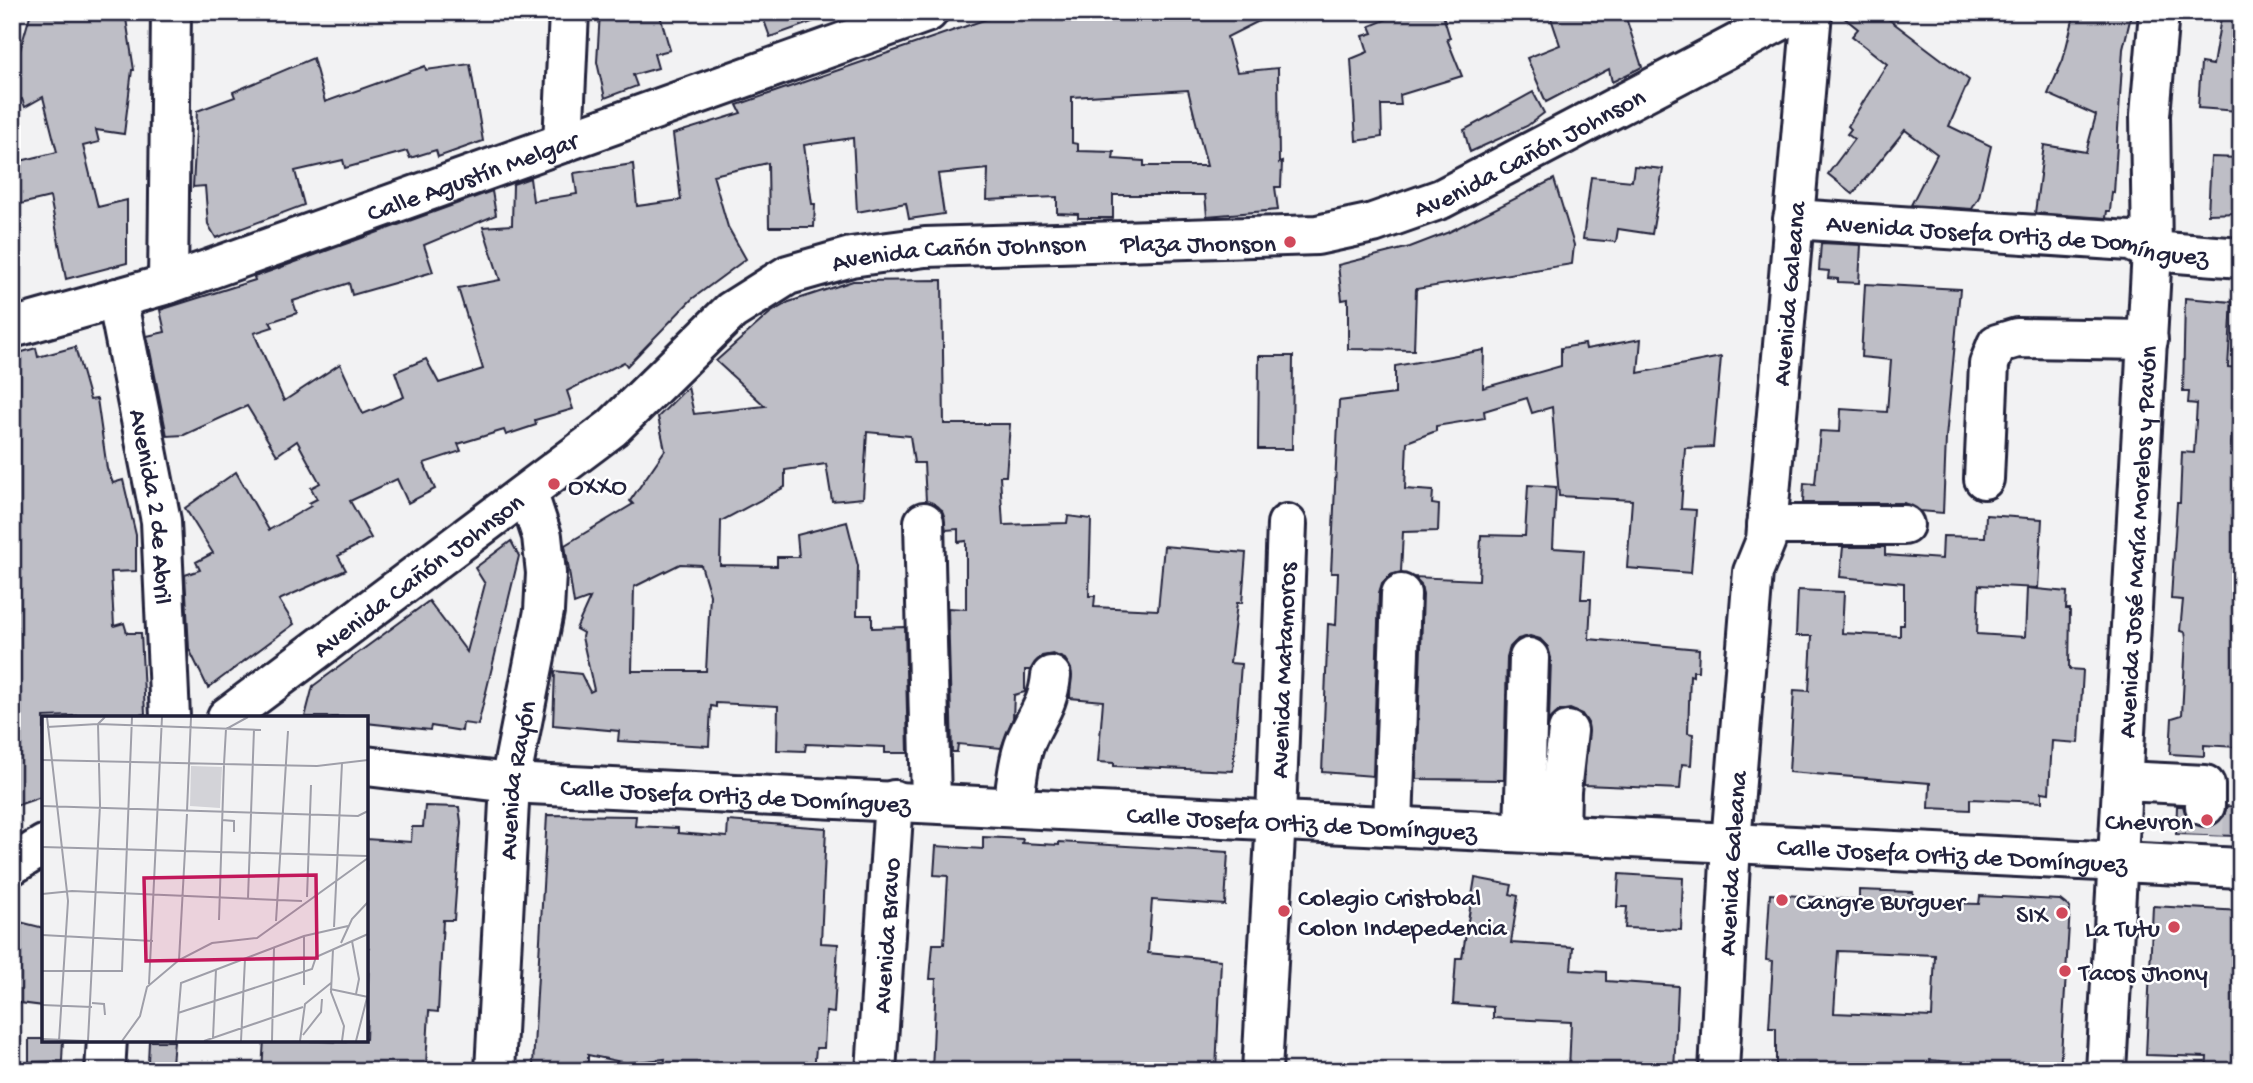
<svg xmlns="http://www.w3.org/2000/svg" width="2253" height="1083" font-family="'Gochi Hand',sans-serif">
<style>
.building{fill:#bebec6;stroke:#22223b;stroke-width:2;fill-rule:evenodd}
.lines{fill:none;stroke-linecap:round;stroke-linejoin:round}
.minor-tunnel{stroke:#c8c8ce;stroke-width:38;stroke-dasharray:38 19;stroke-linecap:butt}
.minor-casing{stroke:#22223b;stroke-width:44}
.major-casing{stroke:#22223b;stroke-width:44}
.minor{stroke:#fff;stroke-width:38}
.major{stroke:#fff;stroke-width:38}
.poi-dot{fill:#d1495b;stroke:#fff;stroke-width:2.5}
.labels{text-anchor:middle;stroke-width:5;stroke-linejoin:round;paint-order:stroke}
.street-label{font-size:26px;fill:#22223b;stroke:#fff}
.poi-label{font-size:26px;fill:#22223b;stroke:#fff;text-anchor:end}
.inset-road{fill:none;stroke:#9f9fa9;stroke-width:2}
.view{fill:#c2185b;fill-opacity:0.15;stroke:#c2185b;stroke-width:3.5}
.inset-edge{fill:none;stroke:#22223b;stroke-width:3.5}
</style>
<rect width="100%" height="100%" fill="#f2f2f3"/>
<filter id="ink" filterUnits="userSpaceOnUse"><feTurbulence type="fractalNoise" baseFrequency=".0143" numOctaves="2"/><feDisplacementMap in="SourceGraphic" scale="14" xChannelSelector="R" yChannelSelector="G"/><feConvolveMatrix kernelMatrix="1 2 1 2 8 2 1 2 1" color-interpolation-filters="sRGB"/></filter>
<g filter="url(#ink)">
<!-- building -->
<g class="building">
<path d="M31 12H125L134 70H132L124 134 96 130 99 142 83 146 98 207 127 200V263L66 279 50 197 12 206V163L57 152 43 97 25 107 22 99 12 103V78Z"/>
<path d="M600 12H659L670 50 654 54 658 68 633 75 637 86 605 98 597 62Z"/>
<path d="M761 12H831L832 15 770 37Z"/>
<path d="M1007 12H1277L1227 37 1237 72 1278 68 1279 163 1282 162 1281 187H1275L1278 210 1207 216 1205 195H1113V218H1078V214L1057 213V197L987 200 988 169 938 174 944 214 909 219 906 203 857 212 853 138 804 145 812 204H815L814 227H769L768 163 713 175 728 227 746 259 692 299 627 366 624 362 567 391 573 409 535 420 536 425 506 435 504 430 458 444 461 451 424 463 435 489 408 503 397 479 350 501 371 538 338 556 346 570 279 600 294 624 208 688 189 649 185 575 200 570 196 562 213 553 185 508 236 472 269 530 311 506 309 503 317 499 311 488 320 483 297 441 277 455 247 406 184 435 167 436 147 336 165 332 160 310 255 280 254 277 492 191 496 215 424 245 433 272 352 295 349 283 293 301 297 313 270 322 273 327 254 333 284 401 340 364 363 414 404 397 395 372 426 359 439 383 483 369 458 288 500 280 483 227 512 225 513 184 530 178 533 201 577 194 574 173 633 164 637 206 681 200 673 134 741 113 737 105ZM1188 90 1207 166H1144V161L1113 159 1114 152 1078 151V144L1072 143V97Z"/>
<path d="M1394 12H1442L1450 38 1447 39 1462 76 1400 95 1401 105H1381L1382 137 1356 141 1351 59 1368 52 1363 36 1373 33 1370 26 1395 16Z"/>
<path d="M1549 12H1624L1642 67 1612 82 1609 69 1546 102 1527 58 1560 45Z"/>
<path d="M1837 12H1879L1969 80 1949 126 1991 146 1979 197 1972 209 1911 205 1937 154 1905 130 1853 194 1828 174 1854 139 1847 134 1851 129 1848 126 1887 64 1852 36 1858 29Z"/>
<path d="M2075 12H2132L2123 49 2114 193 2112 192 2110 211H2107L2106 218 2035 213 2044 145 2086 152 2096 115 2048 94 2063 60Z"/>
<path d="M2222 12H2241L2238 111 2198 108 2201 63 2213 65Z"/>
<path d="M313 58 325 102 425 66 426 70 470 64 483 141 438 157 436 150 410 158 407 151 345 168 343 160 295 171 304 205 216 238 208 224 205 186 193 187 197 111 235 97 233 92Z"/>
<path d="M1533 92 1544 113 1527 126 1470 152 1464 130Z"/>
<path d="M2211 157 2241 158V213L2208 214Z"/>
<path d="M1634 166 1663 169 1652 234 1618 229 1616 242 1583 239 1591 177 1632 181Z"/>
<path d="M1554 179 1574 245 1572 264 1416 289 1414 350 1348 349V299L1342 300 1338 265 1410 247 1449 232Z"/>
<path d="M1821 243 1861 245 1859 283 1838 282V279L1828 278 1829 271 1819 270Z"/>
<path d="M942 280 944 424H1010L1006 476H1000L1003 525 1067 523 1068 516 1091 519 1089 596H1095L1094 607 1158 610 1164 546 1246 553 1242 603H1237L1230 663 1241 664 1233 771 1114 766V763L1098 762 1103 701 1070 698 1071 669 1065 659 1053 654 1042 656 1030 670H1025V692L1014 695 1013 718 1001 748 958 744 957 752H952L948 608 966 609V541L958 542V529L946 530 942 510 926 501 924 463H914L910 436 867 432 863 498 832 501 826 464 785 470V487L721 521 720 565 777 566V557H799L797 535 847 522 858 566 857 615H872V628L905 627 908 753H885V747L806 744 805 751 777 750 778 706 716 703V707L711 706 709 746 618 741 619 731 553 725 555 671 581 674 590 692 594 690 582 637 583 633 576 629 590 598 574 604 565 545 633 504 630 501 665 450 658 417 688 387 694 414 765 406 716 361 770 313 789 302 853 281ZM680 564 701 565 710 595 706 671H632L634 587Z"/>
<path d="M1865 284 1960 289 1946 438 1943 513 1920 511 1904 503H1803L1804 483 1815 484 1820 431 1840 432 1841 409 1887 412 1891 360 1861 357Z"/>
<path d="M2185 298 2232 302 2228 367 2241 368V395H2235L2230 455 2241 456V482L2232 495 2241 503V704L2236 747 2204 745V756L2170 754 2172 718 2182 715 2186 638 2185 632 2180 631 2183 600 2171 599 2177 503H2180L2182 452 2194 453 2197 404 2188 403 2189 392H2183Z"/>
<path d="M1641 339 1638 373 1721 357 1713 447 1685 448 1681 509 1696 510 1691 573 1627 568 1632 500 1559 496 1552 407 1532 413 1527 398 1484 411 1485 418 1436 426V431L1407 442 1405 489 1433 491 1432 504 1439 505 1438 531 1403 532 1401 572 1390 575 1382 583 1379 593 1373 776 1322 772 1328 624 1336 625 1338 573H1331L1339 401 1395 394V366L1484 350 1483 388 1561 366V348L1585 344 1586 349Z"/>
<path d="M75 347 90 400 97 399 107 469 113 483 123 480 136 535V571L111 572 114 626 124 623 127 633H141L145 714 122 717H101V715L44 717V796L12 807V355L36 348 38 357Z"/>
<path d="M1259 356H1293L1292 449H1258Z"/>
<path d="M1528 485 1556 487 1553 548 1584 550 1581 599H1591L1589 639 1699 649 1698 671H1693V676L1690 675 1688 733 1693 734 1691 765 1682 764 1680 789 1584 785 1588 723 1582 714 1570 709 1559 711 1549 721 1551 658 1548 647 1540 639 1530 636 1518 639 1510 647 1507 657 1504 780 1416 779 1423 595 1421 584 1414 577 1479 580 1481 535 1525 536Z"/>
<path d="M1986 515 2042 519 2038 588 1979 585 1977 634 2025 637 2027 588 2067 592 2066 609H2070L2069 669 2083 670 2079 743 2052 741 2049 793 2042 792V802L1970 799V810L1929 808 1930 783 1789 772 1794 690 1809 691 1812 636H1796L1798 590 1844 592 1842 633 1900 636V625H1904V583L1840 577 1843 547H1885V555L1942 559 1943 536 1985 537Z"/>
<path d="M511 541 519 556 478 725 463 723 462 731 431 726 430 730 366 723V717H305L313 686 429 601 467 652 485 584 475 568Z"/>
<path d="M425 806 459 807 461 822 454 920H443L438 1012 429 1011 426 1066 418 1065V1071H262L264 1039 346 1042V1039H366L369 957V948H366V839L411 842 412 827H423Z"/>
<path d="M2177 806H2183L2186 816 2194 825 2204 828 2216 825 2224 816 2227 806 2237 807 2236 836 2176 834Z"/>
<path d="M547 815 636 816 635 826 678 828V833L727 837 728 821 826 828 821 943 838 944 834 1013 826 1012 824 1048H816L814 1071H691L664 1066 665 1059 626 1063 588 1055V1069L533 1065Z"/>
<path d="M983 837 1023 839 1022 843 1059 845V842L1228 852 1225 905 1152 900 1148 953 1221 960 1216 1071H1116L1035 1065V1071H932L936 979H930L933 944H944L948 876 934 875 936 846 983 849Z"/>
<path d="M1619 874 1683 878 1681 930 1625 928 1627 907H1617Z"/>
<path d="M1475 878 1512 885 1510 894 1518 896 1511 943 1573 947 1571 970 1606 972V981L1678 986 1674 1071H1569L1571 1022 1493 1018V1007L1453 1004 1456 958H1462Z"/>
<path d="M1859 890 1913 892 1912 902 1979 904 1980 896 2060 900 2070 908 2060 1071 1930 1060 1929 1071H1870L1809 1065V1071H1776V1028H1769L1773 961 1766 960 1770 894 1859 900ZM1838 951 1935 955 1932 1017 1834 1013Z"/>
<path d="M2153 906 2241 911V1071H2206L2207 1057 2146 1055Z"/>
<path d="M12 920 44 928V1006L12 1002Z"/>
<path d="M29 1039H63L62 1061 29 1062Z"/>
<path d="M149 1041H174L172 1064 148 1062Z"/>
</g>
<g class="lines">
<!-- minor-tunnel -->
<path class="minor-tunnel" d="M2204 835 2205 806"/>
<defs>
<g id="minor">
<path d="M563 143 569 12"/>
<path id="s1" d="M1793 219 2130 241 2152 251 2241 258"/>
<path d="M168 284 171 12"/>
<path id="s2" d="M117 298 161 521 170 717"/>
<path id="s3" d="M12 328 168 284 928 12"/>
<path d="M1984 479 1989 364 1997 344 2017 338 2148 340"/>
<path d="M924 522 931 801"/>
<path d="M1767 525H1904"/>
<path id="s4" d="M366 766 510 783 2241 868"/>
<path d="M2123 781 2205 785V806"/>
<path d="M1013 806C1017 783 1018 757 1028 736 1039 712 1048 704 1051 676"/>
<path d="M1393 825 1401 594"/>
<path d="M1524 832 1529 658"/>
<path d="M1560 834 1561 791 1568 731"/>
<path d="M105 1071 107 1039"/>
<path id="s5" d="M495 1071 510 783 544 611 546 573 542 536 528 494"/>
<path id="s6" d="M876 1071 894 800"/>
<path id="s7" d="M1262 1071 1276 818 1287 524"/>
<path id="s8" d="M1719 1071 1731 843 1753 572 1766 540 1812 12"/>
<path id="s9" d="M2106 1071 2152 251 2150 115 2159 12"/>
</g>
<g id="major">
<path id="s10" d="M227 717 612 428 731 311 788 275 851 257 925 247 1317 235 1373 223 1441 199 1797 12"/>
<path d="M12 865 44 845"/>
</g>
</defs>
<!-- minor casing -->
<use href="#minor" class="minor-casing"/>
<!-- major casing -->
<use href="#major" class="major-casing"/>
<!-- minor -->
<use href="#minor" class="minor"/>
<!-- major -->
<use href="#major" class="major"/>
</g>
</g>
<!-- markers -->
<g class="poi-dot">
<circle cx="1290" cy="242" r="7"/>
<circle cx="554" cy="484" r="7"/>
<circle cx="2207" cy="820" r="7"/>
<circle cx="1782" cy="900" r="7"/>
<circle cx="1284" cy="911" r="7"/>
<circle cx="2062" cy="913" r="7"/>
<circle cx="2174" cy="927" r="7"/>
<circle cx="2065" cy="971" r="7"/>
</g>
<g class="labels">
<!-- street labels -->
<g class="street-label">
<text dy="9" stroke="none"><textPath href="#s10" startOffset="1477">Avenida Cañón Johnson</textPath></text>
<text dy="9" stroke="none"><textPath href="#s3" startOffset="485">Calle Agustín Melgar</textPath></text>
<text dy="9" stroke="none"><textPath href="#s1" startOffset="226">Avenida Josefa Ortiz de Domínguez</textPath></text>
<text dy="9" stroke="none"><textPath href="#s10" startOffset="889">Avenida Cañón Johnson</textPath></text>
<text dy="9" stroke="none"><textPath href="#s8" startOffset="782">Avenida Galeana</textPath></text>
<text dy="9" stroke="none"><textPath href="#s2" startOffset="212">Avenida 2 de Abril</textPath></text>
<text dy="9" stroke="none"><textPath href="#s9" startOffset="530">Avenida José María Morelos y Pavón</textPath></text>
<text dy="9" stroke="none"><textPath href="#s10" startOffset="238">Avenida Cañón Johnson</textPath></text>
<text dy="9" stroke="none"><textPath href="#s7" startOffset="401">Avenida Matamoros</textPath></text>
<text dy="9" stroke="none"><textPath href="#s5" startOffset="292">Avenida Rayón</textPath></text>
<text dy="9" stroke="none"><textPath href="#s4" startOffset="371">Calle Josefa Ortiz de Domínguez</textPath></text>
<text dy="9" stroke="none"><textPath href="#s4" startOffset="938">Calle Josefa Ortiz de Domínguez</textPath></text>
<text dy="9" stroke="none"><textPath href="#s4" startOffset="1589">Calle Josefa Ortiz de Domínguez</textPath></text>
<text dy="9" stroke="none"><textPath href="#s8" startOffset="208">Avenida Galeana</textPath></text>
<text dy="9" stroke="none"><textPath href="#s6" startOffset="136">Avenida Bravo</textPath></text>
</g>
<!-- poi labels -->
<g class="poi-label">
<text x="1276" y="251">Plaza Jhonson</text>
<text x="568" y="493" text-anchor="start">OXXO</text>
<text x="2193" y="829">Chevron</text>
<text x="1298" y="905" text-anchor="start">Colegio Cristobal<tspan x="1298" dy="30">Colon Indepedencia</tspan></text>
<text x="1796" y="909" text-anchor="start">Cangre Burguer</text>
<text x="2048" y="922">SIX</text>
<text x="2160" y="936">La Tutu</text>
<text x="2079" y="980" text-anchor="start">Tacos Jhony</text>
</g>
</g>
<!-- overview -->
<g transform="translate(42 716)">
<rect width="326" height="326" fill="#f2f2f3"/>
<path d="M149 50 180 51 178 92 148 90Z" fill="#d3d3d8"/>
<path class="inset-road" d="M5 1 26 185 17 325M5 11 56 8 219 14M0 44 275 50 326 44M182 48 184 13 206 1M0 90 316 100 326 95M145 95 149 1M180 104 192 105V116M0 131 326 140M0 178 30 175 260 185M265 181 269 69M206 182 212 13M177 204 182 48M234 205 246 15M292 211 300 47M0 219 111 225M310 225 317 263 314 278M299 227 310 203 326 186M291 233 289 276 302 310 300 325M137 244 145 98M0 255H80L90 1M107 268 120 1M262 269V220M288 273 326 281M50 287 62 288 63 299M0 289 50 291M136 297 270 253 274 241 326 218M261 319 279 296 280 283M171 322 174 253M0 323 46 325M46 325 58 89 56 8 63 1M80 325 98 300 105 271 137 244 170 227 215 222 326 142M134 325 139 267 262 220 306 210M162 325 261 291M199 325 203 243M230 325 232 232M258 325 263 288 289 267M314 325 326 278"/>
<path class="view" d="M274 159 275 242 104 245 102 162Z"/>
<rect width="326" height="326" class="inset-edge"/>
</g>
<!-- margin -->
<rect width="2253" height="1083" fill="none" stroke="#fff" stroke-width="42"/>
<rect x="21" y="21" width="2211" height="1041" fill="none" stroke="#22223b" stroke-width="2.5" filter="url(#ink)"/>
</svg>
